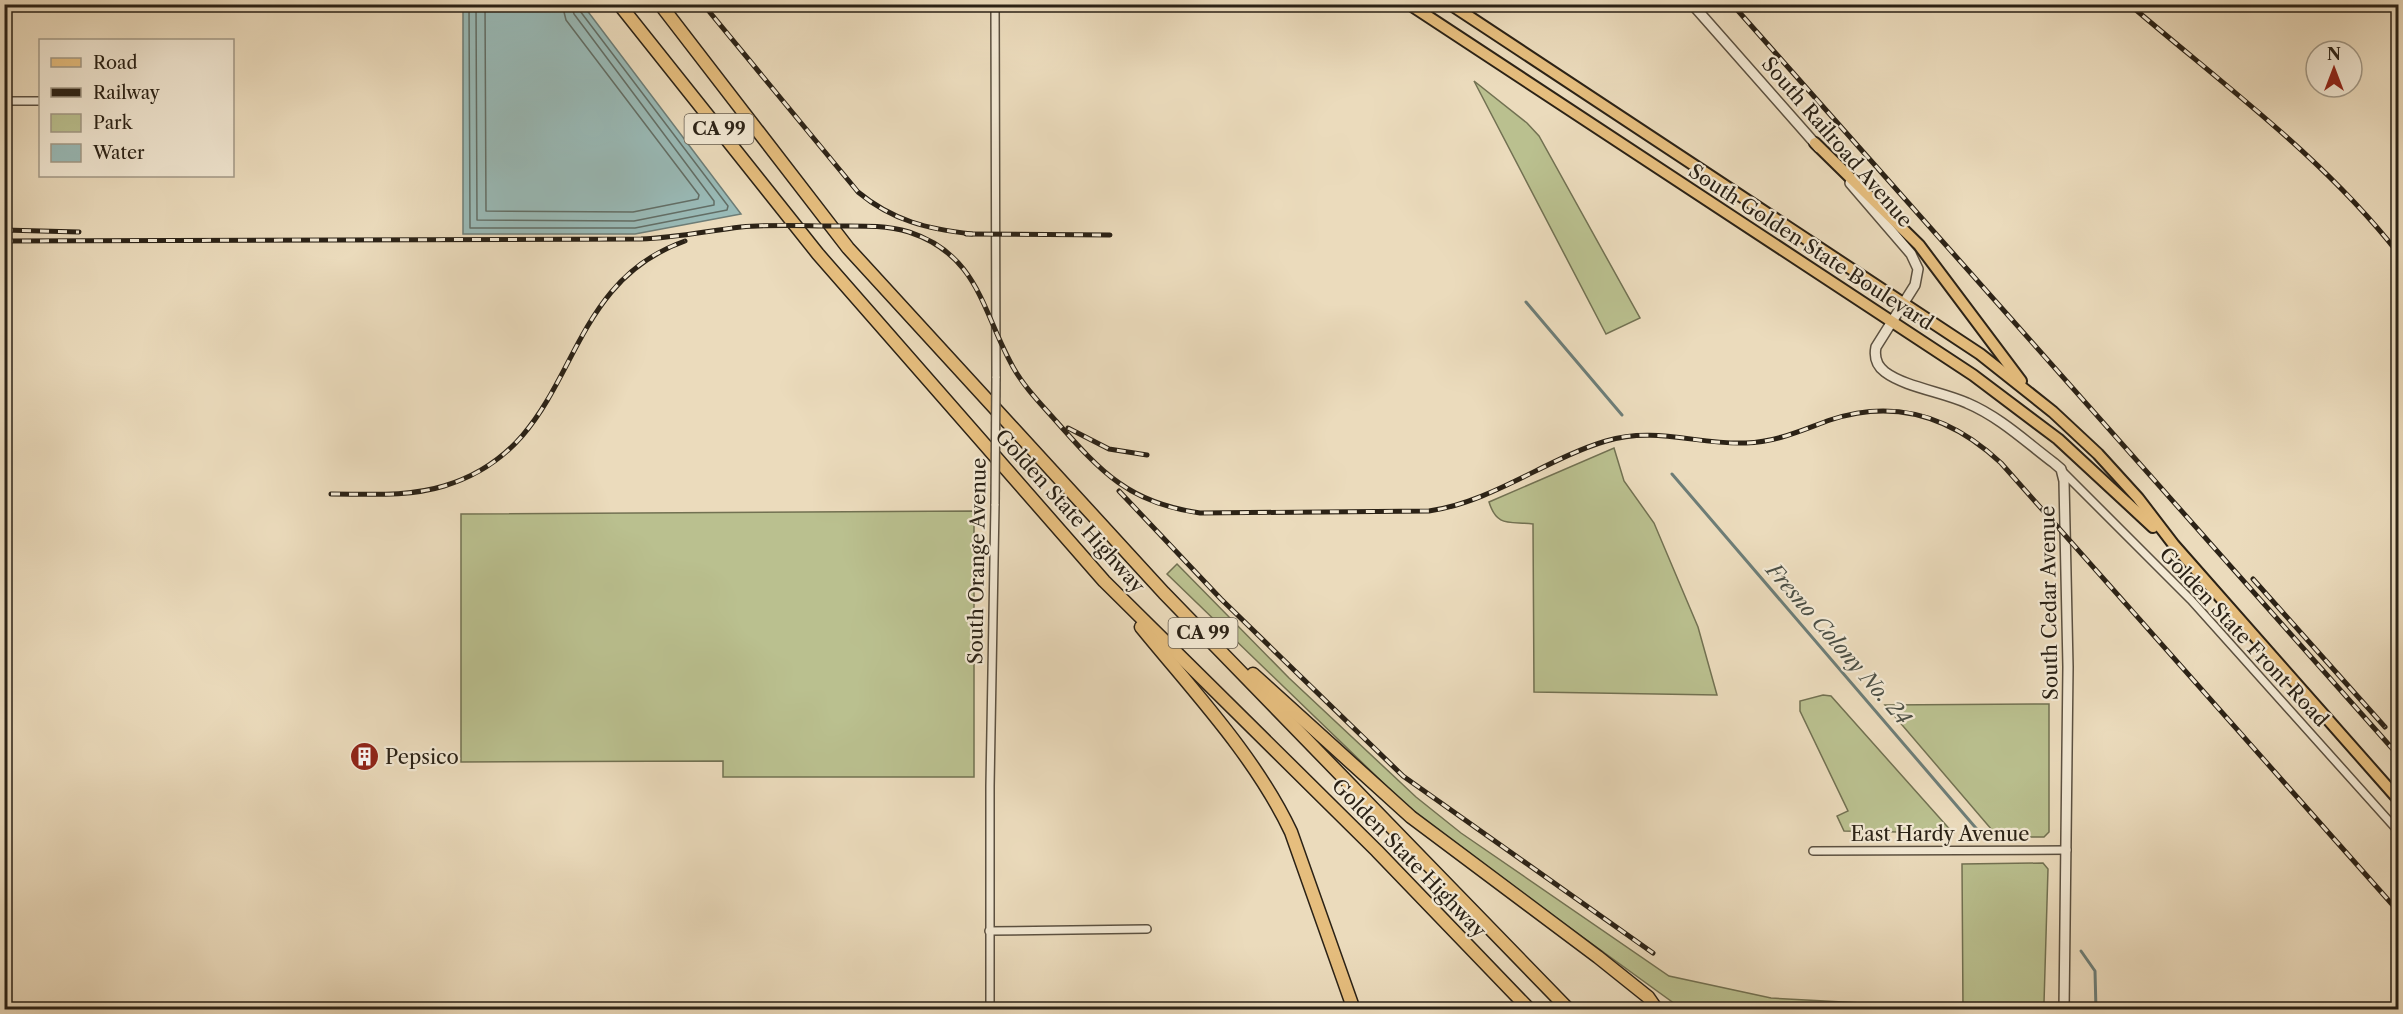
<svg xmlns="http://www.w3.org/2000/svg" width="2403" height="1014" font-family="'Libre Caslon Text',serif">
<style>
.green{fill:#bac08f;stroke:#727152;stroke-width:1.5}
.water{fill:#99bab7;stroke:#6d7d77;stroke-width:1.5}
.lines{fill:none;stroke-linecap:round;stroke-linejoin:round}
.shore{stroke:#626e66;stroke-width:1.5}
.stream{stroke:#6d7d77;stroke-width:3}
.minor-casing{stroke:#5b5040;stroke-width:10}
.tertiary-casing{stroke:#5b5040;stroke-width:12}
.primary-casing{stroke:#2b2216;stroke-width:14}
.motorway-casing{stroke:#2b2216;stroke-width:15}
.minor{stroke:#f2e8d3;stroke-width:7}
.tertiary{stroke:#f2e8d3;stroke-width:9}
.primary{stroke:#e6be7e;stroke-width:10}
.motorway{stroke:#e6be7e;stroke-width:12}
.rail-casing{stroke:#2b2216;stroke-width:5}
.rail{stroke:#f2e8d3;stroke-width:3;stroke-dasharray:9;stroke-linecap:butt}
.minor-bridge-casing{stroke:#5b5040;stroke-width:10;stroke-linecap:butt}
.minor-bridge{stroke:#f2e8d3;stroke-width:7}
.labels{text-anchor:middle;stroke-width:4.5;stroke-linejoin:round;paint-order:stroke}
.shield{fill:#f2e8d3;stroke:#675d4f;stroke-width:1.5}
.shield-label{font-size:18px;font-weight:bold;fill:#2b2216}
.street-label{font-size:20px;fill:#2b2216;stroke:#f2e8d3}
.poi-label{font-size:20px;fill:#2b2216;stroke:#f2e8d3;text-anchor:start}
.water-label{font-size:21px;font-style:italic;fill:#4c5046;stroke:#f2e8d3}
</style>
<rect width="100%" height="100%" fill="#ebdbbc"/>
<filter id="stains"><feTurbulence type="fractalNoise" baseFrequency=".00333" numOctaves="4"/><feColorMatrix values="0 0 0 0 .2 0 0 0 0 .09 0 0 0 0 .02 0 0 0 .5 -.17"/></filter>
<radialGradient id="worn" r=".72"><stop offset=".6" stop-color="#630" stop-opacity="0"/><stop offset="1" stop-color="#630" stop-opacity=".3"/></radialGradient>
<!-- green -->
<g class="green">
<path d="M1474 81 1527 123 1539 136 1640 318 1606 334Z"/>
<path d="M1614 448 1624 481 1654 523 1698 627 1717 695 1534 692 1533 524C1510 521 1497 528 1489 502Z"/>
<path d="M974 511V777H723V761L461 762V514Z"/>
<path d="M1177 564 1289 678 1416 797 1461 833 1669 976 1771 998 1880 1004V1009H1682L1454 844 1405 804 1167 574Z"/>
<path d="M1823 695 1831 696 1953 833 1844 831 1837 816 1848 811 1800 711V701Z"/>
<path d="M2049 704V832L2044 837H1998L1885 705Z"/>
<path d="M2043 863 2048 869 2044 1003 2038 1008 1963 1009 1962 864Z"/>
</g>
<!-- water -->
<path class="water" d="M463 5H583L741 214 635 234H463Z"/>
<g class="lines">
<!-- shore -->
<g class="shore">
<path d="M469 4 470 228H635L727 210 728 206 580 11 579 4"/>
<path d="M476 4 477 220 634 221 714 205V201L574 14 571 4"/>
<path d="M485 4 486 211 633 212 698 199 699 195 566 20 562 4"/>
</g>
<!-- stream -->
<g class="stream">
<path d="M1526 302 1622 415"/>
<path d="M1672 474 1981 834"/>
<path d="M2081 951 2095 971 2096 1010"/>
</g>
<defs>
<g id="minor">
<path d="M995 4 996 378"/>
<path d="M4 101H40"/>
<path d="M2062 471 2191 600 2398 831"/>
<path d="M1813 851 2067 850"/>
<path d="M989 931 1147 929"/>
<path d="M990 1010V786L995 504"/>
</g>
<g id="tertiary">
<path d="M1692 4 1819 148"/>
<path d="M1850 183 1911 254 1918 269 1915 285 1876 347C1874 357 1877 366 1885 372 1905 387 1943 392 1967 403 2000 417 2026 442 2054 463L2061 469 2064 481 2068 667 2064 1010"/>
</g>
<g id="primary">
<path d="M1409 4 1973 375 2058 439 2153 527"/>
<path d="M1450 4 1980 354 2053 412 2098 454 2138 498 2174 545 2398 799"/>
<path d="M1815 143 1919 245 2021 381"/>
</g>
<g id="motorway">
<path d="M619 4 818 254 1104 581 1377 851 1530 1010"/>
<path d="M660 4 848 248 1164 593 1569 1010"/>
<path d="M1141 627C1194 692 1255 756 1291 832L1354 1010"/>
<path d="M1253 674 1411 817 1598 957 1648 997 1657 1010"/>
</g>
</defs>
<!-- minor casing -->
<use href="#minor" class="minor-casing"/>
<!-- tertiary casing -->
<use href="#tertiary" class="tertiary-casing"/>
<!-- primary casing -->
<use href="#primary" class="primary-casing"/>
<!-- motorway casing -->
<use href="#motorway" class="motorway-casing"/>
<!-- minor -->
<use href="#minor" class="minor"/>
<!-- tertiary -->
<use href="#tertiary" class="tertiary"/>
<!-- primary -->
<use href="#primary" class="primary"/>
<!-- motorway -->
<use href="#motorway" class="motorway"/>
<defs>
<g id="rail">
<path d="M703 4 858 192C893 221 928 229 972 234"/>
<path d="M1732 4 2398 755"/>
<path d="M2129 4C2221 83 2323 157 2398 253"/>
<path d="M4 230 79 232"/>
<path d="M966 234 1110 235"/>
<path d="M4 241 641 239C675 238 707 231 741 227 772 224 805 226 836 226 861 226 885 225 909 232 979 255 982 312 1013 367 1024 387 1041 404 1056 421 1101 472 1129 503 1200 513L1429 511C1492 502 1546 459 1606 441 1655 426 1698 445 1746 443 1777 442 1802 430 1830 420 1896 398 1952 417 2001 463L2398 911"/>
<path d="M1068 428 1109 449 1147 455"/>
<path d="M1119 491 1221 599 1403 776 1653 953"/>
<path d="M331 494C369 494 408 497 444 486 583 444 551 288 685 241"/>
<path d="M2253 579 2385 727"/>
</g>
</defs>
<!-- rail casing -->
<use href="#rail" class="rail-casing"/>
<!-- rail -->
<use href="#rail" class="rail"/>
<defs>
<path id="minor-bridge" d="M995 504 996 378"/>
</defs>
<!-- minor-bridge casing -->
<use href="#minor-bridge" class="minor-bridge-casing"/>
<!-- minor-bridge -->
<use href="#minor-bridge" class="minor-bridge"/>
</g>
<!-- icons -->
<defs>
<symbol id="building-disc" viewBox="-11 -11 22 22"><circle r="9.5" fill="#8f2418" stroke="#f2e8d3"/><path d="M-4-6H4V6H1V3H-1V6H-4ZM-2.5-4.3h1.7v1.8h-1.7ZM.8-4.3h1.7v1.8H.8ZM-2.5-1h1.7V.8h-1.7ZM.8-1h1.7V.8H.8Z" fill="#fff"/></symbol>
</defs>
<g fill-rule="evenodd">
<use href="#building-disc" x="348" y="740" width="33" height="33"/>
</g>
<g class="labels">
<!-- shield labels -->
<g class="shield">
<rect x="684.5" y="114" width="69" height="30" rx="4.5"/>
<rect x="1168.5" y="618" width="69" height="30" rx="4.5"/>
</g>
<g class="shield-label">
<text x="719" y="135">CA 99</text>
<text x="1203" y="639">CA 99</text>
</g>
<!-- street labels -->
<g class="street-label">
<text transform="translate(1837 142) rotate(49)" y="7">South Railroad Avenue</text>
<text transform="translate(1811 247) rotate(33)" y="7">South Golden State Boulevard</text>
<text transform="translate(1070 511) rotate(48)" y="7">Golden State Highway</text>
<text transform="translate(977 561) rotate(-89)" y="7">South Orange Avenue</text>
<text transform="translate(2049 603) rotate(-91)" y="7">South Cedar Avenue</text>
<text transform="translate(2244 637) rotate(47)" y="7">Golden State Front Road</text>
<text x="1940" y="841">East Hardy Avenue</text>
<text transform="translate(1409 858) rotate(46)" y="7">Golden State Highway</text>
</g>
<!-- poi labels -->
<g class="poi-label">
<text x="385" y="764">Pepsico</text>
</g>
<!-- water labels -->
<g class="water-label">
<text transform="translate(1838 644) rotate(49)" y="7">Fresno Colony No. 24</text>
</g>
</g>
<!-- margin -->
<rect width="2403" height="1014" fill="none" stroke="#ebdbbc" stroke-width="24"/>
<rect x="6" y="6" width="2391" height="1002" fill="none" stroke="#2b2216" stroke-width="3"/>
<rect x="12" y="12" width="2379" height="990" fill="none" stroke="#2b2216" stroke-width="1.5"/>
<!-- legend -->
<rect x="39" y="39" width="195" height="138" fill="#f2e8d3" stroke="#a29987" stroke-width="1.5"/>
<rect x="51" y="58" width="30" height="9" fill="#e6be7e" stroke="#a29987" stroke-width="1.5"/>
<text x="93" y="69" font-size="18" fill="#2b2216">Road</text>
<rect x="51" y="88" width="30" height="9" fill="#2b2216" stroke="#a29987" stroke-width="1.5"/>
<text x="93" y="99" font-size="18" fill="#2b2216">Railway</text>
<rect x="51" y="114" width="30" height="18" fill="#bac08f" stroke="#a29987" stroke-width="1.5"/>
<text x="93" y="129" font-size="18" fill="#2b2216">Park</text>
<rect x="51" y="144" width="30" height="18" fill="#99bab7" stroke="#a29987" stroke-width="1.5"/>
<text x="93" y="159" font-size="18" fill="#2b2216">Water</text>
<!-- north arrow -->
<g transform="translate(2334 69)"><circle r="28" fill="#f2e8d3" stroke="#a29987" stroke-width="1.5"/>
<path d="M0-4.5L10 22L0 15L-10 22Z" fill="#8f2418"/>
<text y="-9" font-size="16" font-weight="bold" text-anchor="middle" fill="#2b2216">N</text>
</g>
<rect width="100%" height="100%" filter="url(#stains)"/>
<rect width="100%" height="100%" fill="url(#worn)"/>
</svg>
